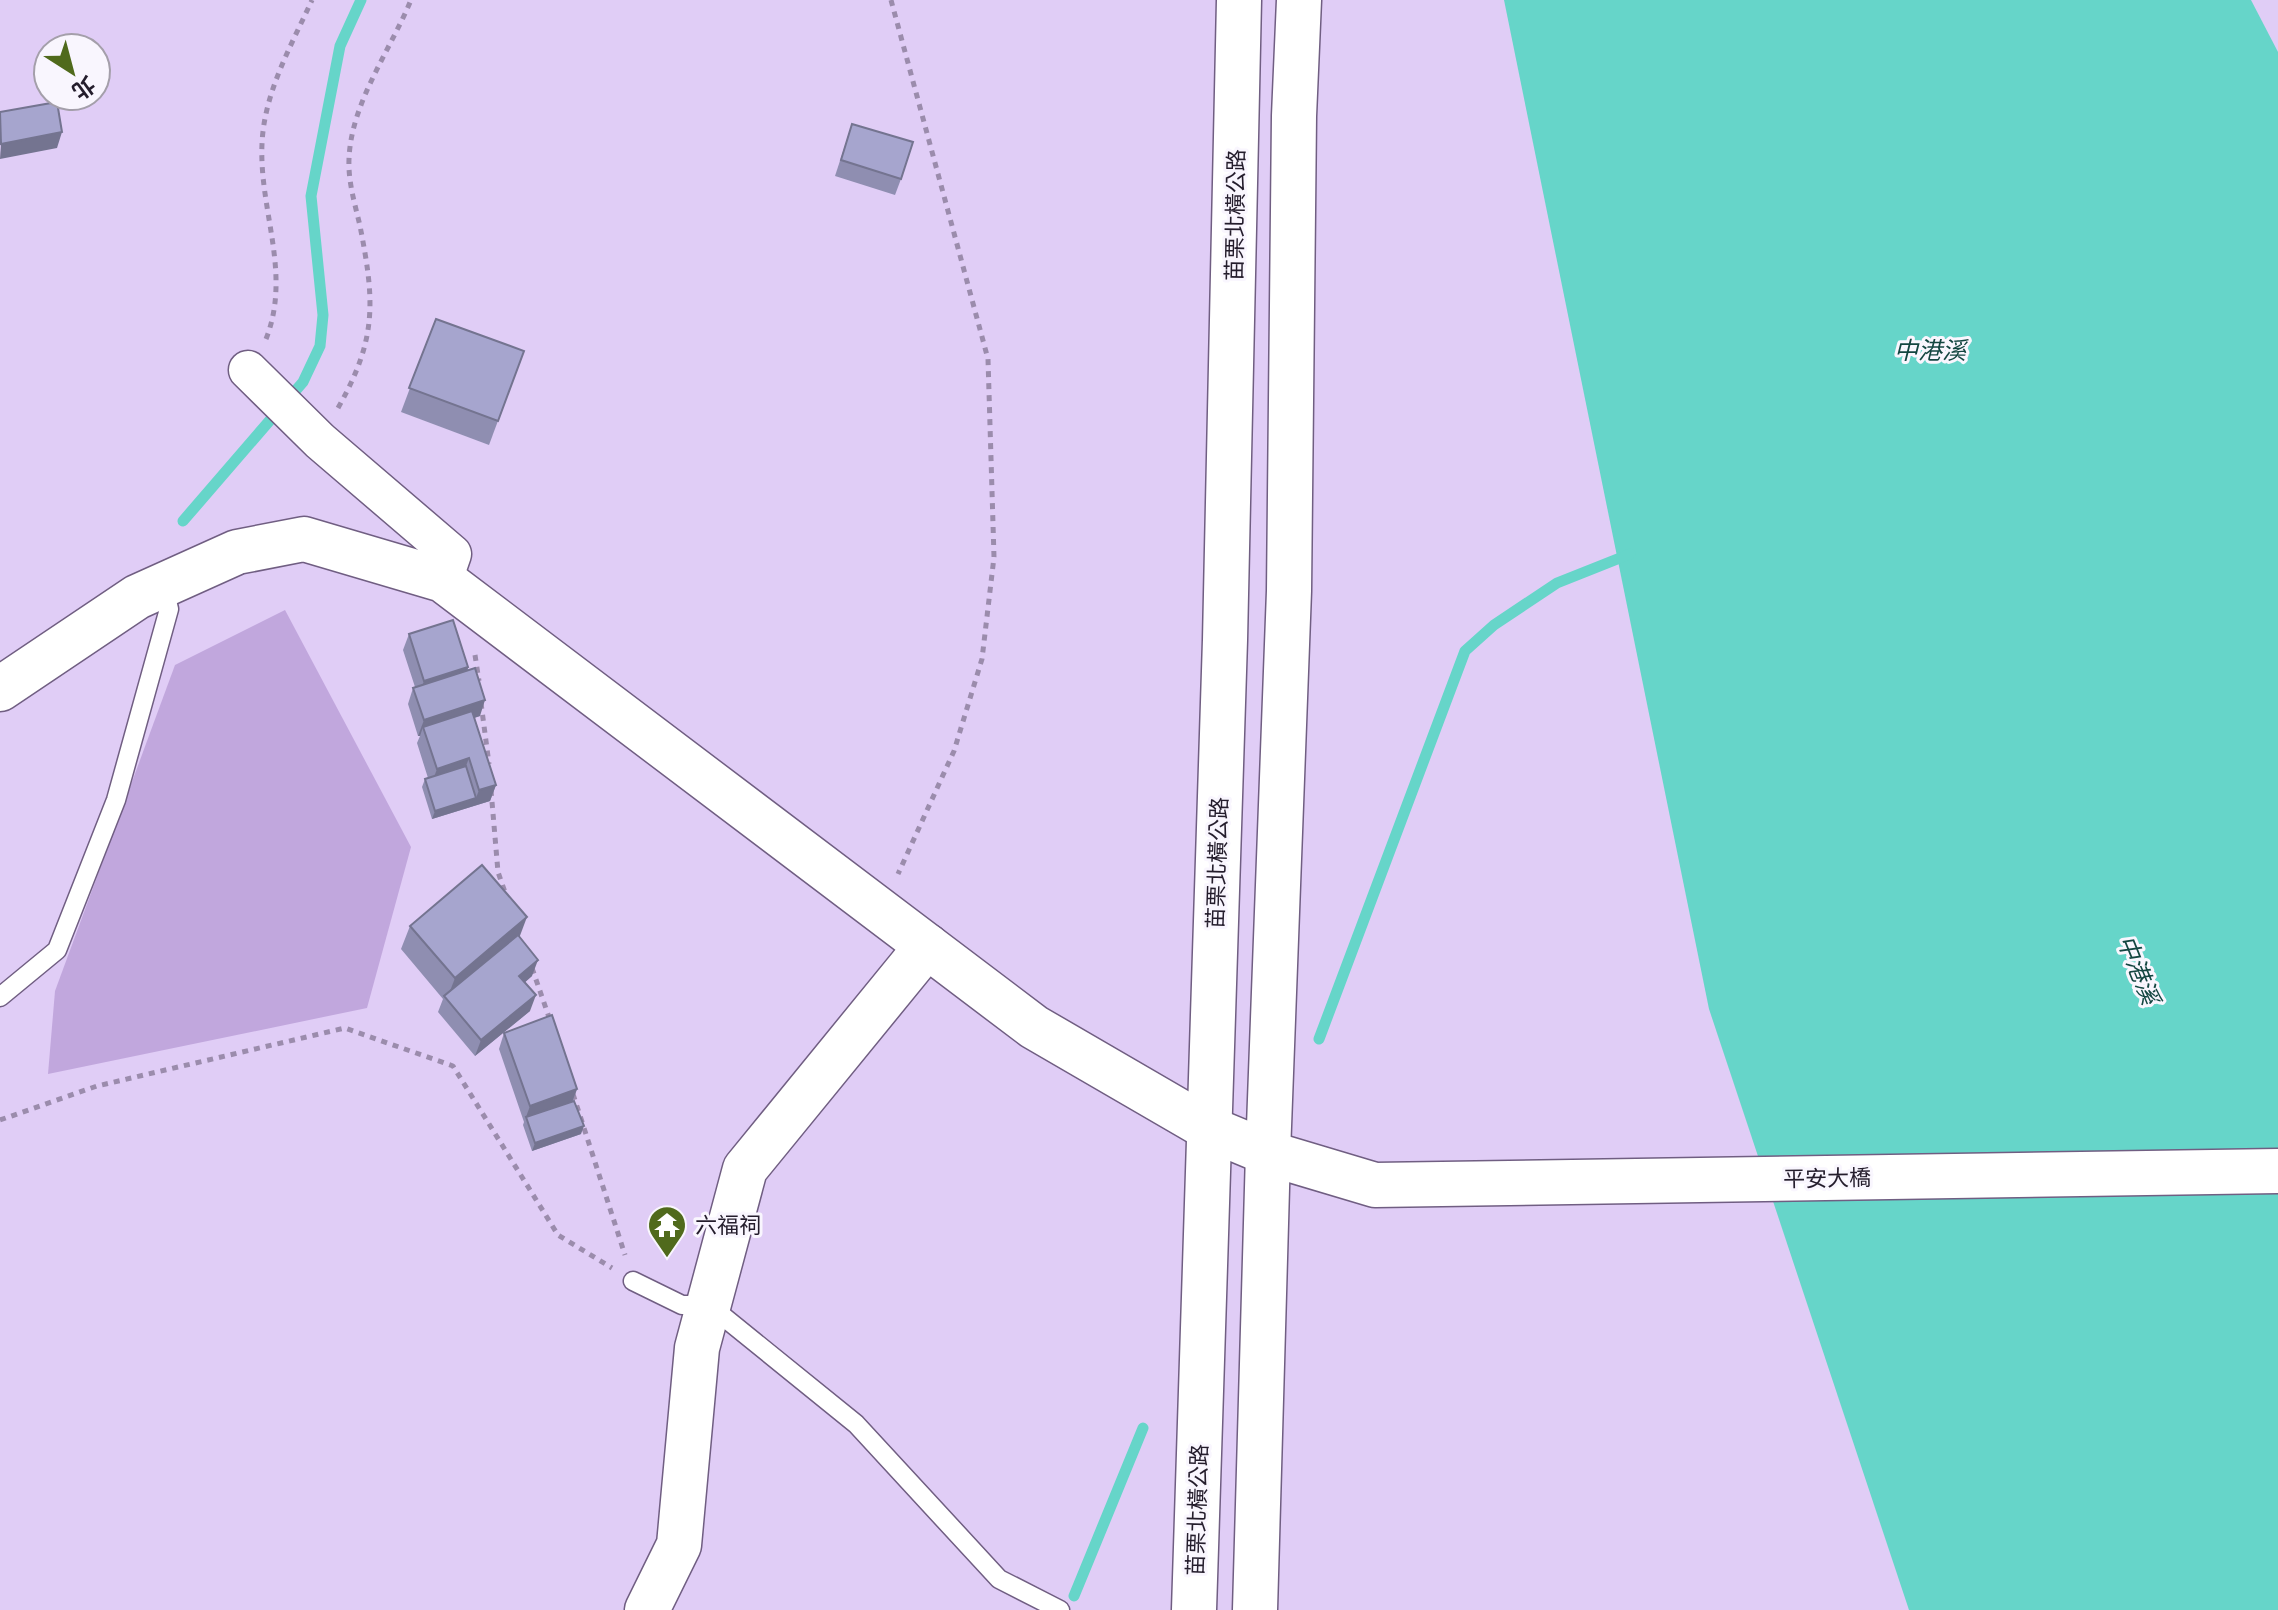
<svg xmlns="http://www.w3.org/2000/svg" width="2278" height="1610" font-family="'Crimson Pro','Noto Sans TC',serif">
<style>
.green{fill:#c1a7dd}
.water{fill:#66d5c9}
.lines{fill:none;stroke-linecap:round;stroke-linejoin:round}
.stream{stroke:#66d5c9;stroke-width:11}
.service-casing{stroke:#705e82;stroke-width:21}
.minor-casing{stroke:#705e82;stroke-width:41}
.tertiary-casing{stroke:#705e82;stroke-width:47}
.secondary-casing{stroke:#705e82;stroke-width:47}
.path{stroke:#9b8cac;stroke-width:5;stroke-dasharray:6 6;stroke-linecap:butt}
.service{stroke:#fff;stroke-width:18}
.minor{stroke:#fff;stroke-width:38}
.tertiary{stroke:#fff;stroke-width:44}
.secondary{stroke:#fff;stroke-width:44}
.wall{fill:#8f8eb1}
.shaded-wall{fill:#747490}
.building{fill:#a6a5ce;stroke:#747490;stroke-width:2}
.labels{text-anchor:middle;stroke-width:6;stroke-linejoin:round;paint-order:stroke}
.street-label{font-size:22px;fill:#241d2c;stroke:#f9f6fe}
.poi-label{font-size:22px;fill:#241d2c;stroke:#f9f6fe;text-anchor:start}
.water-label{font-size:24px;font-style:italic;fill:#134641;stroke:#f9f6fe}
</style>
<rect width="100%" height="100%" fill="#e0cdf6"/>
<!-- green -->
<path class="green" d="M285 610 411 847 367 1008 48 1074 55 991 175 665Z"/>
<!-- water -->
<path class="water" d="M1504 0H2251L2278 52V1610H1909L1709 1009Z"/>
<g class="lines">
<!-- stream -->
<g class="stream">
<path d="M183 521 303 382 320 346 323 315 311 196 340 46 361 0"/>
<path d="M1319 1039 1465 651 1494 625 1557 583 1630 554"/>
<path d="M1074 1596 1143 1428"/>
</g>
<defs>
<g id="service">
<path d="M0 997 57 950 116 800 169 609 163 584"/>
<path d="M633 1281 682 1305H709L856 1424 999 1579 1060 1610"/>
</g>
<path id="minor" d="M248 370 320 441 452 554 443 580"/>
<g id="tertiary">
<path d="M0 689 137 597 237 552 304 539 443 580 1034 1027 1208 1128 1268 1153 1375 1185 2278 1171"/>
<path d="M647 1610 679 1545 697 1348 745 1169 927 946"/>
</g>
<g id="secondary">
<path d="M1194 1610 1225 640 1239 0"/>
<path d="M1255 1610 1268 1153 1289 591 1294 116 1299 0"/>
</g>
</defs>
<!-- service casing -->
<use href="#service" class="service-casing"/>
<!-- minor casing -->
<use href="#minor" class="minor-casing"/>
<!-- tertiary casing -->
<use href="#tertiary" class="tertiary-casing"/>
<!-- secondary casing -->
<use href="#secondary" class="secondary-casing"/>
<!-- path -->
<g class="path">
<path d="M891 0 988 359 994 557 982 659 954 751 898 874"/>
<path d="M266 339C292 273 259 211 262 144 264 93 291 46 312 0"/>
<path d="M338 408C377 339 375 302 360 226 355 204 348 182 349 159 351 103 390 51 411 0"/>
<path d="M475 655 479 681"/>
<path d="M481 703 489 764"/>
<path d="M491 790 498 872 507 898"/>
<path d="M532 968 551 1023"/>
<path d="M573 1094 625 1255"/>
<path d="M0 1120 97 1086 345 1028 453 1066 558 1235 612 1268"/>
</g>
<!-- service -->
<use href="#service" class="service"/>
<!-- minor -->
<use href="#minor" class="minor"/>
<!-- tertiary -->
<use href="#tertiary" class="tertiary"/>
<!-- secondary -->
<use href="#secondary" class="secondary"/>
</g>
<!-- wall -->
<g class="wall">
<path d="M852 124 901 179 895 195 835 176Z"/>
<path d="M436 319 524 351 489 445 401 412Z"/>
<path d="M409 634 468 667V670L480 716 474 718 496 785 490 801 432 819 422 787 425 779 428 778 417 743 420 736H418L408 704 413 688 415 687 403 650Z"/>
<path d="M410 926 520 937 532 976 525 982 530 1011 475 1056 438 1012 443 999 401 949Z"/>
<path d="M504 1033 577 1089 573 1101 581 1134 532 1151 523 1125 524 1122 499 1049Z"/>
</g>
<!-- shaded-wall -->
<g class="shaded-wall">
<path d="M62 132 57 148 0 159 1 144Z"/>
<path d="M468 667 463 684 418 697 424 681Z"/>
<path d="M485 700 480 716 425 734 423 727 420 736H418L424 720Z"/>
<path d="M469 758 463 774 431 785 437 769Z"/>
<path d="M496 785 490 801 432 819 435 811 476 798 479 790Z"/>
<path d="M527 917 518 941 447 999 455 978Z"/>
<path d="M538 960 532 976 514 992 519 976Z"/>
<path d="M536 995 530 1011 475 1056 481 1040Z"/>
<path d="M577 1089 571 1105 526 1117 530 1106Z"/>
<path d="M584 1126 581 1134 532 1151 535 1143Z"/>
</g>
<!-- building -->
<g class="building">
<path d="M57 102 62 132 1 144 0 112Z"/>
<path d="M852 124 913 142 901 179 841 160Z"/>
<path d="M436 319 524 351 498 421 409 388Z"/>
<path d="M453 620 468 667 424 681 409 634Z"/>
<path d="M475 668 485 700 424 720 413 688Z"/>
<path d="M472 711 496 785 479 790 469 758 437 769 423 727Z"/>
<path d="M466 766 476 798 435 811 425 779Z"/>
<path d="M482 865 527 917 455 978 410 926Z"/>
<path d="M518 935 538 960 519 976 536 995 481 1040 444 996Z"/>
<path d="M552 1015 577 1089 530 1106 504 1033Z"/>
<path d="M574 1101 584 1126 535 1143 526 1117Z"/>
</g>
<!-- icons -->
<defs>
<symbol id="temple-pin" viewBox="-11 -11 22 30"><path d="M0 17L-7.5 6A9.5 9.5 0 1 1 7.5 6Z" fill="#506a1c" stroke="#f9f6fe"/><path d="M0-6L5-2H3V0L6.5 2.5H4V6H1.5V3h-3V6H-4V2.5H-6.5L-3 0V-2H-5Z" fill="#fff"/></symbol>
</defs>
<g fill-rule="evenodd">
<use href="#temple-pin" x="645" y="1203" width="44" height="60"/>
</g>
<g class="labels">
<!-- street labels -->
<g class="street-label">
<text transform="translate(1235 215) rotate(-89)" y="8">苗栗北橫公路</text>
<text transform="translate(1217 863) rotate(-88)" y="8">苗栗北橫公路</text>
<text transform="translate(1827 1178) rotate(-1)" y="8">平安大橋</text>
<text transform="translate(1197 1510) rotate(-88)" y="8">苗栗北橫公路</text>
</g>
<!-- poi labels -->
<g class="poi-label">
<text x="695" y="1233">六福祠</text>
</g>
<!-- water labels -->
<g class="water-label">
<text x="1930" y="359">中港溪</text>
<text transform="translate(2138 970) rotate(68)" y="8">中港溪</text>
</g>
</g>
<!-- north arrow -->
<g transform="translate(72 72) rotate(144)"><circle r="38" fill="#f9f6fe" stroke="#a49faa" stroke-width="2"/>
<path d="M0-6L14 30L0 20L-14 30Z" fill="#506a1c"/>
<text y="-12" font-size="22" font-weight="bold" text-anchor="middle" fill="#241d2c">北</text>
</g>
</svg>
